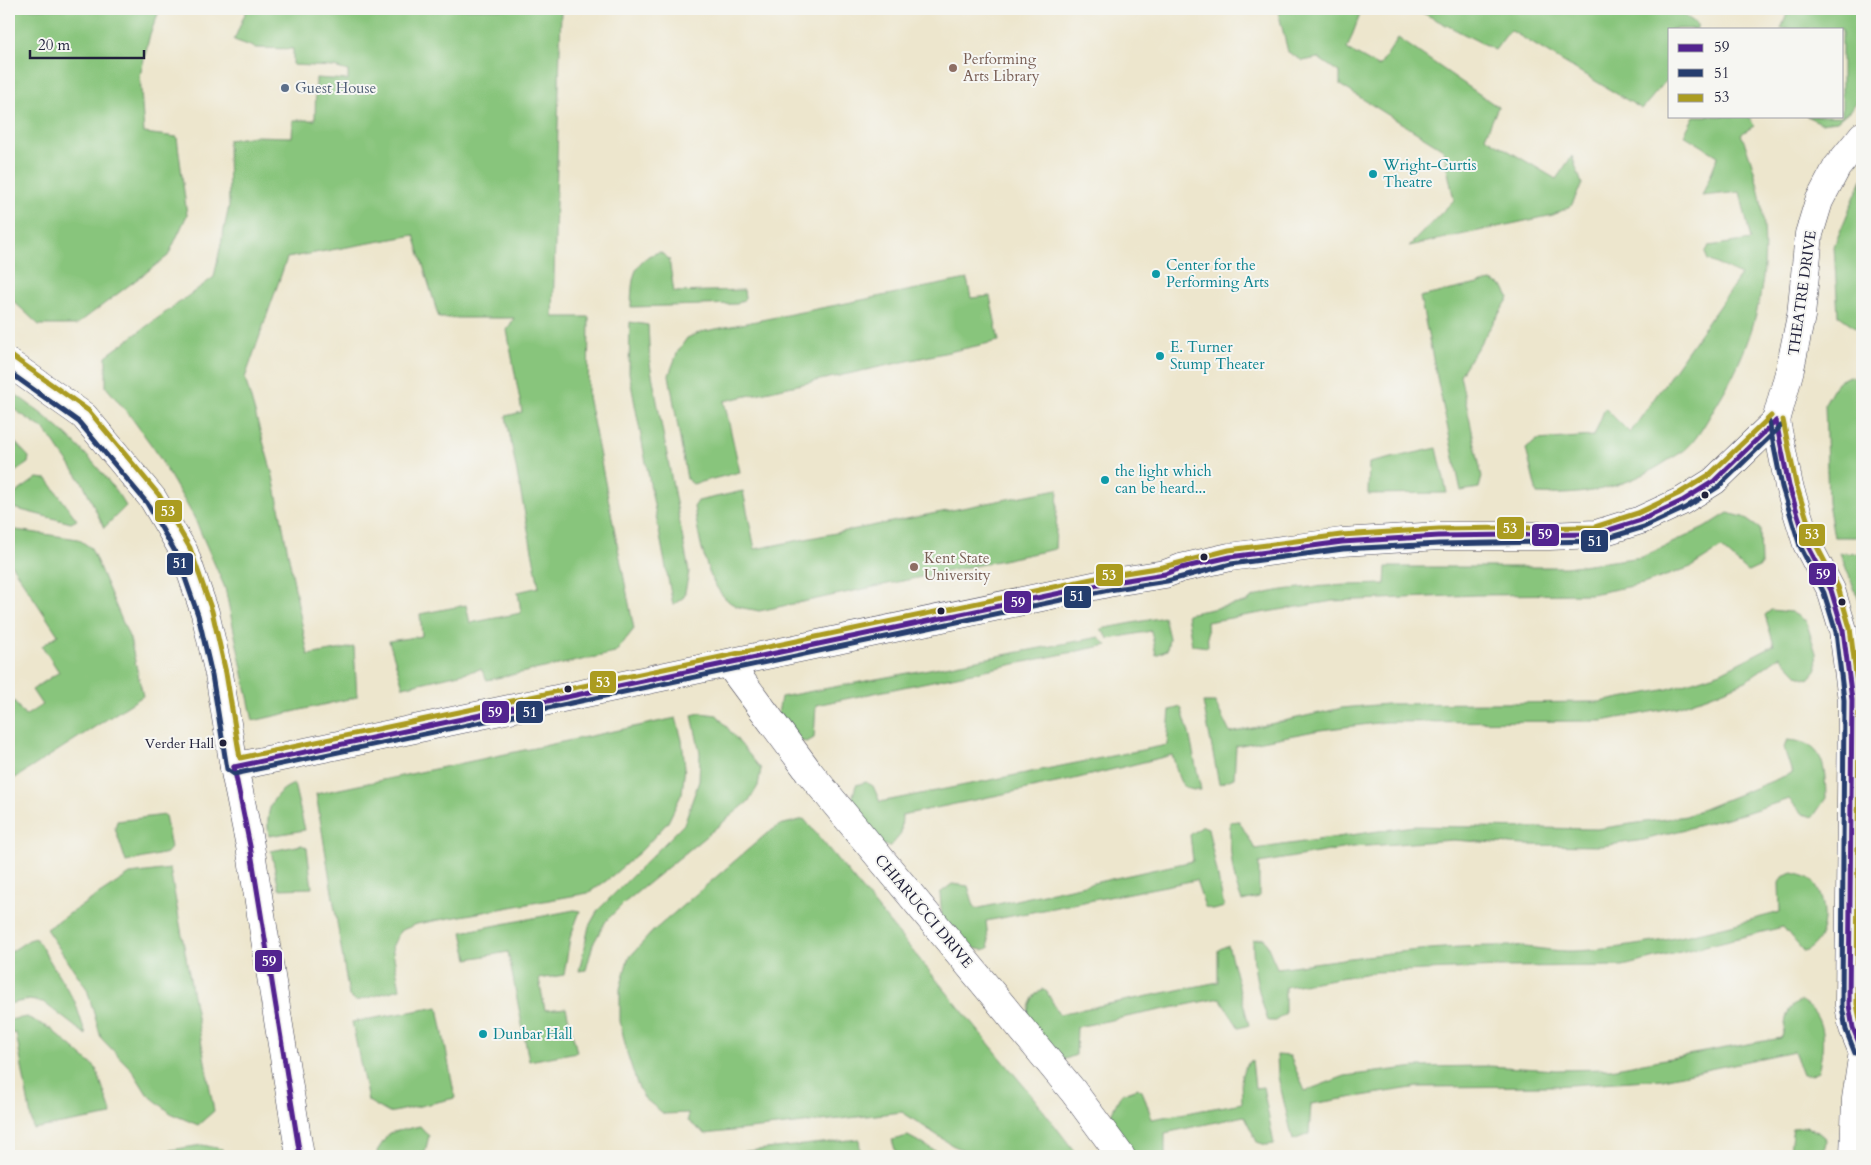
<svg xmlns="http://www.w3.org/2000/svg" width="1871" height="1165" font-family="Cardo,serif">
<style>
.green{fill:#88c57b;stroke:#55745b}
.lines{fill:none;stroke-linecap:round;stroke-linejoin:round}
.street-casing{stroke:#403f51;stroke-width:29}
.street{stroke:#fff;stroke-width:28}
.bus-1-casing{stroke:#f6f6f2;stroke-width:9}
.bus-2-casing{stroke:#f6f6f2;stroke-width:9}
.bus-3-casing{stroke:#f6f6f2;stroke-width:9}
.bus-1{stroke:#52248f;stroke-width:5}
.bus-2{stroke:#253d6e;stroke-width:5}
.bus-3{stroke:#ab9c20;stroke-width:5}
.education-dot{fill:#8d6e63;stroke:#f6f6f2;stroke-width:2}
.service-dot{fill:#5c6f8a;stroke:#f6f6f2;stroke-width:2}
.culture-dot{fill:#0f9aa8;stroke:#f6f6f2;stroke-width:2}
.bus-dot{fill:#22223b;stroke:#f6f6f2;stroke-width:2}
.labels{text-anchor:middle;stroke-width:4;stroke-linejoin:round;paint-order:stroke}
.bus-label{font-size:14px;fill:#22223b;stroke:#f6f6f2;text-anchor:end}
.education-label{font-size:15px;fill:#785e54;stroke:#f6f6f2;text-anchor:start}
.service-label{font-size:15px;fill:#4e5e75;stroke:#f6f6f2;text-anchor:start}
.culture-label{font-size:15px;fill:#0d838f;stroke:#f6f6f2;text-anchor:start}
.street-label{font-size:15px;fill:#22223b;stroke:#f6f6f2}
.line-badge{stroke:#f6f6f2;stroke-width:2}
.badge-label{font-size:14px;text-anchor:middle;font-weight:bold;fill:#fff}
</style>
<rect width="100%" height="100%" fill="#f6f6f2"/>
<filter id="ink" filterUnits="userSpaceOnUse"><feTurbulence type="fractalNoise" baseFrequency=".02" numOctaves="2"/><feDisplacementMap in="SourceGraphic" scale="10" xChannelSelector="R" yChannelSelector="G"/><feConvolveMatrix kernelMatrix="1 2 1 2 8 2 1 2 1" color-interpolation-filters="sRGB"/></filter>
<filter id="wash" filterUnits="userSpaceOnUse"><feTurbulence type="fractalNoise" baseFrequency=".0096" numOctaves="4" result="noise"/><feDisplacementMap in="SourceGraphic" scale="20" xChannelSelector="R" yChannelSelector="G"/><feGaussianBlur stdDeviation="1.12" result="paint"/><feColorMatrix in="noise" values="0 0 0 0 0 0 0 0 0 0 0 0 0 0 0 0 0 1.4 0 .05"/><feComposite in="paint" operator="in"/></filter>
<g filter="url(#wash)">
<rect width="100%" height="100%" fill="#ede6cd"/>
<!-- green -->
<g class="green">
<path d="M9 9H160L150 34 140 76 144 133 177 137 187 215 168 256 76 325H39L9 297Z"/>
<path d="M247 9H561L553 317H589L588 396 634 629 615 653 487 680 481 669 403 687 389 641 422 636 420 614 466 605 470 623 521 613 518 592 539 587 506 416 522 412 507 330 514 318H439L414 235 287 258 245 378 273 476 308 655 354 647 357 697 253 721 225 588 194 517 155 450 131 417 106 387V356L214 277 229 206 228 140 254 136 292 137 293 120H315L316 78 348 80V71L334 67 293 65V49L256 48 234 40Z"/>
<path d="M1280 9H1356L1361 12 1347 49 1379 67 1398 38 1498 107 1485 137 1556 179 1572 156 1582 184 1571 206 1553 215 1409 246 1454 200 1443 149 1340 85V73L1318 58 1303 61 1288 52 1279 15Z"/>
<path d="M1418 9H1675L1697 24V29H1670V76L1642 109 1510 30 1495 50 1419 11Z"/>
<path d="M1789 9H1862V96L1849 111 1837 121 1821 123 1806 116H1842V29H1781Z"/>
<path d="M1694 116H1749L1754 126 1741 134C1780 226 1770 317 1718 402 1709 417 1699 437 1686 449 1680 454 1673 457 1667 461 1626 488 1585 496 1537 494L1526 449 1537 440 1594 436 1605 408 1630 433 1741 275 1708 260 1705 253 1709 246 1751 240 1740 192 1702 196 1718 156 1684 135Z"/>
<path d="M1862 179V332L1838 315 1834 246Z"/>
<path d="M660 252 669 259 674 292 744 290 745 299 737 304 631 307C632 282 631 259 660 252Z"/>
<path d="M967 279 971 298 990 296 999 341 724 401 740 472 693 484 687 479 669 375 678 351 687 338 701 332Z"/>
<path d="M1491 281 1504 287 1509 298 1460 375 1482 477 1479 488 1461 491 1420 297Z"/>
<path d="M630 322 648 325 650 364 689 572 684 597 673 605 629 373Z"/>
<path d="M1849 376 1862 381V537H1834L1828 503 1825 403 1837 382Z"/>
<path d="M9 390C56 422 95 458 126 506L104 528 84 485 45 430 9 406Z"/>
<path d="M9 436 29 457 28 463 9 476Z"/>
<path d="M1437 448 1447 493 1368 494 1369 463Z"/>
<path d="M37 478 47 479 77 520 71 523 9 507V498Z"/>
<path d="M1058 489 1055 549 759 611C752 609 743 609 736 606 706 592 699 535 694 507L698 501 743 491 755 549Z"/>
<path d="M1728 513 1743 517 1760 529 1761 566 1748 572 1721 548 1691 567 1643 584 1591 594 1476 595 1333 601 1207 622 1208 647 1192 645 1187 614 1247 602C1261 585 1361 585 1385 584L1386 567H1566L1642 557 1704 528Z"/>
<path d="M9 529 78 539 91 548 130 639 143 696 9 782V704L14 701 25 716 42 705 32 690 59 672 42 646 58 635 9 561Z"/>
<path d="M1840 553 1862 554V608Z"/>
<path d="M1771 610 1791 612 1806 621 1816 653 1817 669 1808 679 1798 675 1780 656 1746 681 1709 696 1677 707 1602 721 1386 722 1320 730 1236 746 1234 778 1219 784 1203 702H1215L1230 733 1342 708 1387 704 1600 702 1668 689 1721 672 1774 645 1765 615Z"/>
<path d="M1164 617 1169 638 1167 650 1156 655 1151 631 1109 639 1101 629Z"/>
<path d="M1099 637 1107 645 816 705 814 738 807 742 794 740 777 719 781 697Z"/>
<path d="M1181 707 1189 733 1201 790C1176 792 1179 773 1172 755L1066 781 902 815 901 834 890 847 881 844 850 806 856 785 866 782 873 786 880 802 1167 745 1170 710Z"/>
<path d="M700 713 717 715 761 769 758 786 749 801 624 903 606 921 593 944 586 970 579 971 589 926 598 910 684 824 699 781 700 753 692 715Z"/>
<path d="M676 718 682 740 685 767 682 793 668 822 641 851 606 881 588 893 417 924 400 931 392 947 400 989 356 1001 349 996 316 794Z"/>
<path d="M1787 740C1825 742 1825 767 1826 798L1813 817 1802 814 1789 799 1742 814 1644 840 1602 846 1524 845 1453 840 1353 847 1259 863V897L1242 901C1232 878 1229 847 1230 822L1239 821 1255 849 1413 826 1597 829 1686 816 1792 773 1784 748Z"/>
<path d="M294 784 305 830 269 836C265 812 271 793 294 784Z"/>
<path d="M165 815 171 848 167 853 126 862 115 828 117 821Z"/>
<path d="M804 819 1033 1097 1078 1156H977L952 1145 902 1112 705 1134 688 1121V1113L664 1114 644 1098 637 1084 627 1053 620 1021V989L628 959 652 932 765 835 780 825Z"/>
<path d="M1203 826 1208 828 1224 907 1214 910 1205 907 1196 880 986 921 989 948 983 950 963 946 942 919 940 893 952 884 968 886 975 909 1193 861 1190 835Z"/>
<path d="M302 845 307 848 312 888 279 889 271 851Z"/>
<path d="M170 869 214 1111 198 1125 172 1114 147 1094 132 1070 101 1038 87 989 46 929 130 874Z"/>
<path d="M1793 873C1799 875 1807 876 1811 880 1829 898 1830 942 1804 952L1783 927 1623 966 1501 967 1376 972 1285 987V1014L1275 1021H1268C1259 996 1252 967 1253 940L1264 938 1277 968C1353 958 1430 945 1507 946 1530 946 1553 952 1575 951 1645 948 1714 930 1780 912L1779 883 1782 877Z"/>
<path d="M574 910 580 911 570 938 564 975 539 979 545 1010 566 1008 577 1052 529 1061 508 952 468 959 462 932Z"/>
<path d="M36 938 75 1002 86 1035 43 1002 28 1000 9 1004V953L29 940Z"/>
<path d="M1228 945 1249 1025 1239 1028 1220 998 1077 1027 1076 1055 1060 1061 1026 1023C1029 1009 1029 996 1043 989L1047 992 1059 1014 1218 982V950Z"/>
<path d="M1801 1001C1827 1016 1825 1045 1818 1071L1809 1075H1803L1794 1051 1663 1079 1554 1086 1418 1087 1311 1104 1309 1134 1293 1140 1278 1077 1277 1055 1290 1056 1305 1091 1345 1076 1416 1067 1488 1066 1556 1070 1610 1069 1781 1038C1789 1021 1781 1010 1801 1001Z"/>
<path d="M438 1007 455 1098 389 1113 368 1101 352 1022Z"/>
<path d="M27 1017 51 1029 96 1068 112 1115 33 1129 16 1033 9 1034V1020Z"/>
<path d="M1252 1060 1255 1088 1263 1087 1274 1144 1266 1145 1257 1142 1244 1116 1165 1133V1156H1137L1116 1132 1111 1114 1121 1094 1138 1088 1143 1093 1152 1119 1242 1103C1242 1086 1237 1071 1252 1060Z"/>
<path d="M420 1126 429 1136 424 1156H378L377 1151 389 1133Z"/>
<path d="M1806 1127 1818 1132 1826 1139 1824 1156H1789L1793 1128Z"/>
<path d="M908 1136 945 1156H897L892 1140Z"/>
<path d="M859 1139 861 1156H701Z"/>
<path d="M202 1145 222 1149 223 1156H133Z"/>
</g>
</g>
<g filter="url(#ink)">
<g class="lines">
<defs>
<g id="street">
<path d="M9 363 84 416 153 499 184 552 205 613 219 674 234 767 250 846 300 1156"/>
<path d="M1776 421 1789 486 1807 544 1831 590 1843 630 1852 700 1849 1005 1853 1028 1862 1050"/>
<path d="M729 664 809 772 1073 1091 1121 1156"/>
<path d="M234 767 1108 583 1165 574 1181 568 1230 557 1342 542 1439 536H1549L1596 534 1641 520 1682 501 1714 481 1776 421 1790 369 1801 316 1809 234 1819 201 1837 167 1862 136"/>
<path d="M1854 1156 1856 1099 1862 1058"/>
</g>
</defs>
<!-- street casing -->
<use href="#street" class="street-casing"/>
<!-- street -->
<use href="#street" class="street"/>
<defs>
<g id="bus-1">
<path d="M1776 421 1789 486 1807 544 1831 590 1843 630 1852 700 1849 1005 1853 1028 1862 1050"/>
<path d="M234 767 1108 583 1165 574 1181 568 1230 557 1342 542 1439 536 1596 534 1641 520 1682 501 1714 481 1776 421"/>
<path d="M234 767 250 846 300 1156"/>
</g>
<g id="bus-2">
<path d="M9 372 79 422 147 503 177 555 198 615 212 675 227 769 234 774 1109 590 1167 581 1231 564 1343 549 1439 544 1598 541 1644 527 1685 508 1718 487 1781 426"/>
<path d="M1769 422 1782 487 1800 546 1824 593 1836 632 1844 700 1842 1006 1846 1030 1855 1053"/>
</g>
<g id="bus-3">
<path d="M13 357 89 411 159 495 190 548 212 611 226 673 240 758 1106 576 1163 567 1229 550 1341 535 1439 529 1595 527 1638 513 1678 494 1709 475 1771 416"/>
<path d="M1783 420 1796 484 1814 541 1838 587 1850 628 1859 699 1857 1004 1862 1031"/>
</g>
</defs>
<!-- bus-1 casing -->
<use href="#bus-1" class="bus-1-casing"/>
<!-- bus-2 casing -->
<use href="#bus-2" class="bus-2-casing"/>
<!-- bus-3 casing -->
<use href="#bus-3" class="bus-3-casing"/>
<!-- bus-1 -->
<use href="#bus-1" class="bus-1"/>
<!-- bus-2 -->
<use href="#bus-2" class="bus-2"/>
<!-- bus-3 -->
<use href="#bus-3" class="bus-3"/>
</g>
</g>
<!-- markers -->
<g class="education-dot">
<circle cx="953" cy="68" r="5"/>
<circle cx="914" cy="567" r="5"/>
</g>
<circle class="service-dot" cx="285" cy="88" r="5"/>
<g class="culture-dot">
<circle cx="1373" cy="174" r="5"/>
<circle cx="1156" cy="274" r="5"/>
<circle cx="1160" cy="356" r="5"/>
<circle cx="1105" cy="480" r="5"/>
<circle cx="483" cy="1034" r="5"/>
</g>
<g class="bus-dot">
<circle cx="1705" cy="495" r="4.5"/>
<circle cx="1204" cy="557" r="4.5"/>
<circle cx="1842" cy="602" r="4.5"/>
<circle cx="941" cy="611" r="4.5"/>
<circle cx="568" cy="689" r="4.5"/>
<circle cx="223" cy="743" r="4.5"/>
</g>
<g class="labels">
<!-- bus labels -->
<g class="bus-label">
<text x="214" y="748">Verder Hall</text>
</g>
<!-- education labels -->
<g class="education-label">
<text x="963" y="64">Performing<tspan x="963" dy="17">Arts Library</tspan></text>
<text x="924" y="563">Kent State<tspan x="924" dy="17">University</tspan></text>
</g>
<!-- service labels -->
<g class="service-label">
<text x="295" y="93">Guest House</text>
</g>
<!-- culture labels -->
<g class="culture-label">
<text x="1383" y="170">Wright-Curtis<tspan x="1383" dy="17">Theatre</tspan></text>
<text x="1166" y="270">Center for the<tspan x="1166" dy="17">Performing Arts</tspan></text>
<text x="1170" y="352">E. Turner<tspan x="1170" dy="17">Stump Theater</tspan></text>
<text x="1115" y="476">the light which<tspan x="1115" dy="17">can be heard...</tspan></text>
<text x="493" y="1039">Dunbar Hall</text>
</g>
<!-- street labels -->
<g class="street-label">
<text transform="translate(1802 293) rotate(-82)" y="5">THEATRE DRIVE</text>
<text transform="translate(924 911) rotate(50)" y="5">CHIARUCCI DRIVE</text>
</g>
</g>
<g class="line-badge">
<rect x="154" y="499" width="29" height="24" rx="5" fill="#ab9c20"/>
<rect x="1496" y="516" width="29" height="24" rx="5" fill="#ab9c20"/>
<rect x="1531" y="523" width="29" height="24" rx="5" fill="#52248f"/>
<rect x="1798" y="523" width="28" height="24" rx="5" fill="#ab9c20"/>
<rect x="1580" y="529" width="29" height="24" rx="5" fill="#253d6e"/>
<rect x="166" y="552" width="28" height="24" rx="5" fill="#253d6e"/>
<rect x="1808" y="562" width="29" height="24" rx="5" fill="#52248f"/>
<rect x="1095" y="563" width="29" height="24" rx="5" fill="#ab9c20"/>
<rect x="1063" y="585" width="29" height="24" rx="5" fill="#253d6e"/>
<rect x="1003" y="590" width="29" height="24" rx="5" fill="#52248f"/>
<rect x="589" y="670" width="28" height="24" rx="5" fill="#ab9c20"/>
<rect x="515" y="700" width="29" height="24" rx="5" fill="#253d6e"/>
<rect x="481" y="700" width="29" height="24" rx="5" fill="#52248f"/>
<rect x="254" y="949" width="29" height="24" rx="5" fill="#52248f"/>
</g>
<g class="badge-label">
<text x="168" y="516">53</text>
<text x="1510" y="533">53</text>
<text x="1545" y="539">59</text>
<text x="1812" y="539">53</text>
<text x="1595" y="546">51</text>
<text x="180" y="568">51</text>
<text x="1823" y="579">59</text>
<text x="1109" y="580">53</text>
<text x="1077" y="601">51</text>
<text x="1018" y="607">59</text>
<text x="603" y="687">53</text>
<text x="530" y="717">51</text>
<text x="495" y="717">59</text>
<text x="269" y="966">59</text>
</g>
<!-- margin -->
<rect width="1871" height="1165" fill="none" stroke="#f6f6f2" stroke-width="30"/>
<!-- legend -->
<rect x="1668" y="28" width="175" height="90" fill="#f6f6f2" stroke="#a1a1a9"/>
<rect x="1678" y="44" width="25" height="8" fill="#52248f" stroke="#a1a1a9"/>
<text x="1714" y="52" font-size="15" fill="#22223b">59</text>
<rect x="1678" y="69" width="25" height="8" fill="#253d6e" stroke="#a1a1a9"/>
<text x="1714" y="78" font-size="15" fill="#22223b">51</text>
<rect x="1678" y="94" width="25" height="8" fill="#ab9c20" stroke="#a1a1a9"/>
<text x="1714" y="102" font-size="15" fill="#22223b">53</text>
<!-- scale -->
<path d="M30 50v8h114v-8" fill="none" stroke="#22223b" stroke-width="2.5"/>
<text x="38" y="50" font-size="15" fill="#22223b" stroke="#f6f6f2" stroke-width="4" paint-order="stroke">20 m</text>
</svg>
